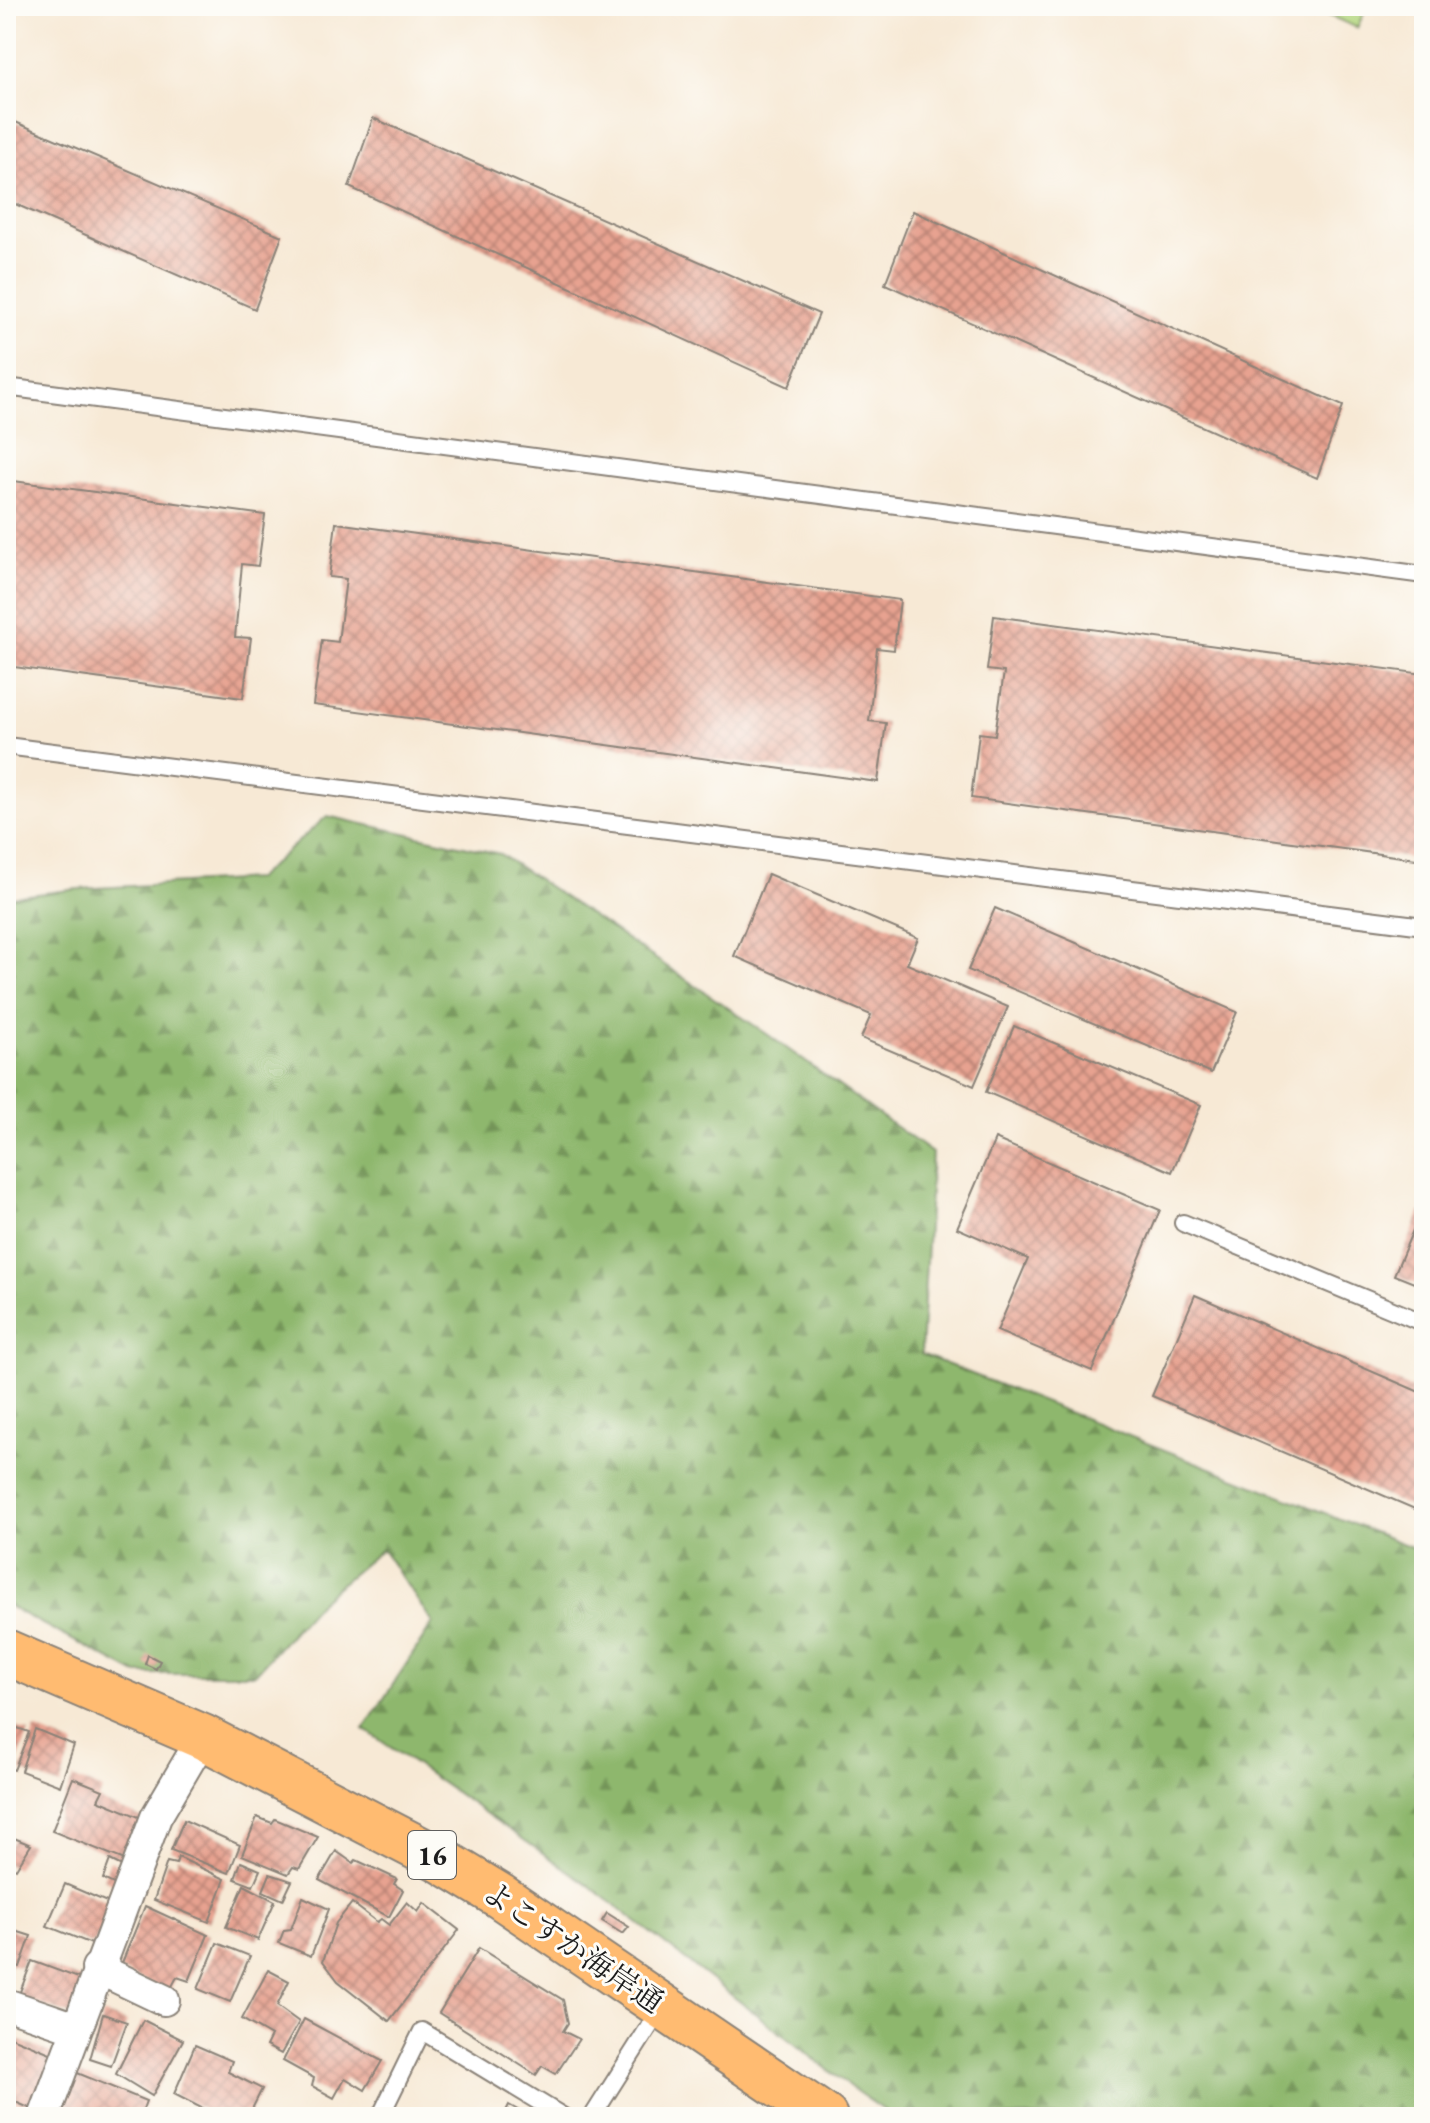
<svg xmlns="http://www.w3.org/2000/svg" width="1430" height="2123" font-family="'EB Garamond','Noto Serif JP',serif">
<style>
.grass{fill:#b3d67e;stroke:#68794d;stroke-width:2}
.forest{fill:url(#forest-firs);stroke:#556a44;stroke-width:2}
.building{fill:url(#building-cross-hatch)}
.lines{fill:none;stroke-linecap:round;stroke-linejoin:round}
.lane-casing{stroke:#8a8278;stroke-width:20}
.street-casing{stroke:#8a8278;stroke-width:34}
.highway-casing{stroke:#8a8278;stroke-width:48}
.lane{stroke:#fff;stroke-width:16}
.street{stroke:#fff;stroke-width:30}
.highway{stroke:#ffbb71;stroke-width:44}
.labels{text-anchor:middle;stroke-width:6;stroke-linejoin:round;paint-order:stroke}
.shield{fill:#fdfcf7;stroke:#605f5e;stroke-width:2}
.shield-label{font-size:28px;font-weight:bold;fill:#1c1c1c}
.street-label{font-size:30px;fill:#1c1c1c;stroke:#fdfcf7}
</style>
<defs>
<pattern id="forest-firs" width="22" height="20" patternUnits="userSpaceOnUse" patternTransform="scale(2)"><rect width="22" height="20" fill="#8eb76d"/><path d="M5 1l3.5 6h-7zM16 11l3.5 6h-7z" fill="#739459"/></pattern>
<pattern id="building-cross-hatch" width="8" height="8" patternUnits="userSpaceOnUse" patternTransform="scale(2)"><rect width="8" height="8" fill="#e7a290"/><path d="M0 0l8 8M0 8l8-8" fill="none" stroke="#ba8375"/></pattern>
</defs>
<rect width="100%" height="100%" fill="#fdfcf7"/>
<filter id="ink" filterUnits="userSpaceOnUse"><feTurbulence type="fractalNoise" baseFrequency=".0125" numOctaves="2"/><feDisplacementMap in="SourceGraphic" scale="16" xChannelSelector="R" yChannelSelector="G"/><feConvolveMatrix kernelMatrix="1 2 1 2 8 2 1 2 1" color-interpolation-filters="sRGB"/></filter>
<filter id="wash" filterUnits="userSpaceOnUse"><feTurbulence type="fractalNoise" baseFrequency=".006" numOctaves="4" result="noise"/><feDisplacementMap in="SourceGraphic" scale="32" xChannelSelector="R" yChannelSelector="G"/><feGaussianBlur stdDeviation="1.8" result="paint"/><feColorMatrix in="noise" values="0 0 0 0 0 0 0 0 0 0 0 0 0 0 0 0 0 1.4 0 .05"/><feComposite in="paint" operator="in"/></filter>
<g filter="url(#wash)">
<rect width="100%" height="100%" fill="#f7e9d5"/>
<!-- grass -->
<path class="grass" d="M1308 6H1367L1357 28Z"/>
<!-- forest -->
<path class="forest" d="M327 816 500 854 767 1034 932 1153 921 1354 1424 1552V2117H894L853 2089 586 1883 364 1729 433 1623 382 1549 320 1601 255 1674H137L6 1605V898L78 889 256 879Z"/>
<g id="blocks">
<!-- building -->
<g class="building">
<path d="M6 118 282 236 255 309 6 200Z"/>
<path d="M373 118 819 314 789 387 349 187Z"/>
<path d="M913 211 1343 406 1317 478 885 284Z"/>
<path d="M6 480 265 515 258 566 242 564 235 637 251 638 243 698 6 666Z"/>
<path d="M336 523 900 600 894 650 877 648 869 721 886 723 878 782 313 705 322 640 338 642 346 579 329 577Z"/>
<path d="M994 616 1424 674V860L971 798 979 733 995 735 1004 672 987 670Z"/>
<path d="M768 874 918 938 907 964 1008 1007 974 1086 861 1038 871 1015 734 956Z"/>
<path d="M995 908 1237 1012 1211 1073 968 970Z"/>
<path d="M1014 1026 1201 1105 1172 1172 986 1092Z"/>
<path d="M995 1139 1160 1210 1092 1371 997 1331 1028 1259 957 1228Z"/>
<path d="M1424 1204V1287L1394 1275Z"/>
<path d="M1195 1295 1424 1394V1513L1152 1396Z"/>
<path d="M148 1655 160 1661 156 1669 145 1664Z"/>
<path d="M6 1724 29 1732 14 1770 6 1767Z"/>
<path d="M35 1729 74 1745 60 1786 21 1771Z"/>
<path d="M73 1778 103 1790 98 1800 144 1819 127 1861 52 1831Z"/>
<path d="M257 1817 272 1823 275 1819 318 1837 299 1869 293 1867 288 1874 242 1855Z"/>
<path d="M184 1820 240 1845 229 1873 171 1850Z"/>
<path d="M14 1838 31 1845 16 1869 6 1863V1853Z"/>
<path d="M336 1851 353 1863 356 1860 397 1879 394 1884 403 1890 389 1917 319 1880Z"/>
<path d="M178 1857 225 1879 209 1922 154 1900 167 1862 176 1864Z"/>
<path d="M110 1860 130 1870 122 1888 103 1879Z"/>
<path d="M241 1862 260 1870 253 1886 235 1879Z"/>
<path d="M270 1874 292 1881 283 1900 263 1891Z"/>
<path d="M65 1884 114 1905 94 1945 47 1926Z"/>
<path d="M244 1885 275 1901 258 1940 226 1927Z"/>
<path d="M303 1897 329 1909 311 1956 279 1943 284 1930 291 1929Z"/>
<path d="M407 1902 418 1912 424 1903 459 1930 389 2021 338 1981 323 1961 336 1923 352 1903 377 1922 381 1919 389 1925Z"/>
<path d="M145 1906 208 1935 189 1981 177 1977 169 1992 119 1970Z"/>
<path d="M607 1913 629 1927 623 1934 602 1921Z"/>
<path d="M6 1928 31 1936 20 1967 10 1964 6 1974Z"/>
<path d="M217 1943 250 1956 230 2002 198 1989Z"/>
<path d="M479 1948 563 2000 568 2023 563 2031 579 2039 556 2074 542 2066 536 2075 439 2013Z"/>
<path d="M32 1961 84 1980 71 2015 18 1997Z"/>
<path d="M268 1970 289 1981 277 2006 299 2022 281 2054 266 2046 271 2036 242 2019Z"/>
<path d="M103 2014 127 2022 111 2066 90 2059Z"/>
<path d="M304 2019 382 2061 365 2090 345 2078 334 2098 312 2086 314 2078 283 2061Z"/>
<path d="M143 2020 183 2040 152 2096 116 2074Z"/>
<path d="M6 2035 53 2054 36 2111 6 2098Z"/>
<path d="M195 2045 232 2061 228 2072 262 2089 248 2117H219L174 2094Z"/>
<path d="M75 2072 146 2101 140 2117 59 2116Z"/>
<path d="M509 2105 530 2117H503Z"/>
</g>
</g>
</g>
<g filter="url(#ink)">
<use href="#blocks" fill-opacity="0" stroke="#8a8278" stroke-width="2"/>
<g class="lines">
<defs>
<g id="lane">
<path d="M6 387 1424 575"/>
<path d="M6 746 1424 926"/>
<path d="M1183 1223 1424 1323"/>
<path d="M380 2117 422 2031 564 2117"/>
<path d="M592 2117 661 2008"/>
</g>
<g id="street">
<path d="M97 1968 164 2000"/>
<path d="M6 2004 76 2028"/>
<path d="M44 2117 156 1817 203 1737"/>
</g>
<path id="highway" d="M6 1652 203 1737 439 1859 500 1896 825 2117"/>
</defs>
<!-- lane casing -->
<use href="#lane" class="lane-casing"/>
<!-- street casing -->
<use href="#street" class="street-casing"/>
<!-- highway casing -->
<use href="#highway" class="highway-casing"/>
<!-- lane -->
<use href="#lane" class="lane"/>
<!-- street -->
<use href="#street" class="street"/>
<!-- highway -->
<use href="#highway" class="highway"/>
</g>
</g>
<g class="labels">
<!-- shield labels -->
<rect class="shield" x="408" y="1831" width="48" height="48" rx="6"/>
<g class="shield-label">
<text x="432" y="1865">16</text>
</g>
<!-- street labels -->
<g class="street-label">
<text transform="translate(573 1947) rotate(34)" y="10">よこすか海岸通</text>
</g>
</g>
<!-- margin -->
<rect width="1430" height="2123" fill="none" stroke="#fdfcf7" stroke-width="32"/>
</svg>
